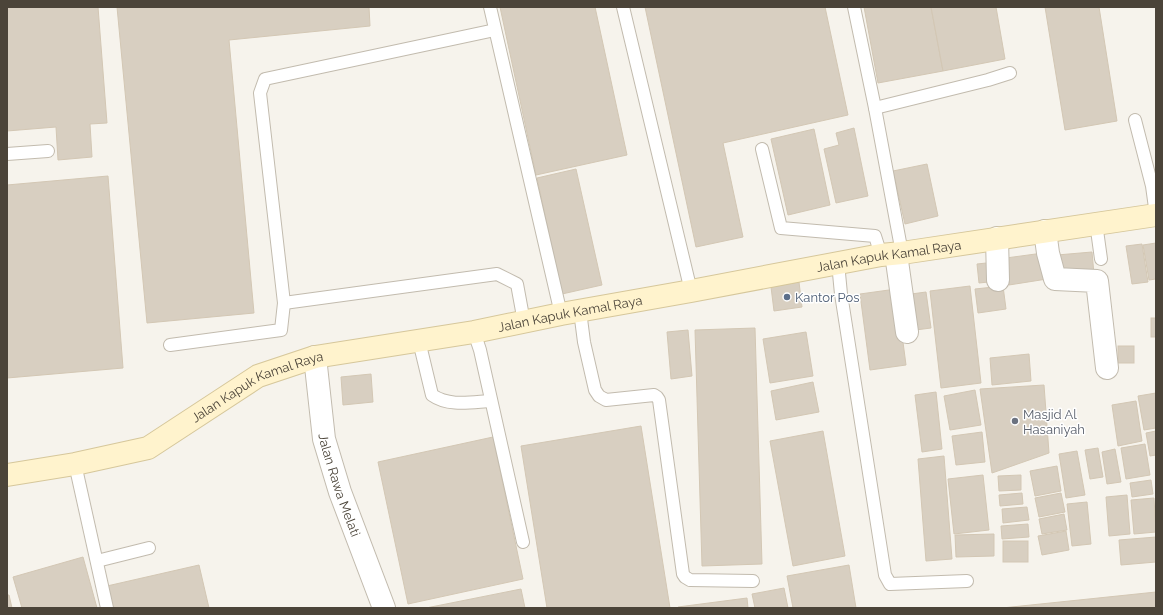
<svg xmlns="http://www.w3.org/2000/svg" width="1163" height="615" font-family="Raleway,sans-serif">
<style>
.building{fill:#d8cfc1;stroke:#d3c7b4}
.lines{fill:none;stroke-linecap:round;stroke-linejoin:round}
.service-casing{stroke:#c2bbae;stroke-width:14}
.minor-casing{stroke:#c2bbae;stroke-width:24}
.secondary-casing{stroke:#d6c79b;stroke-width:24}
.service{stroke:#fff;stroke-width:12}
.minor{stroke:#fff;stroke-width:22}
.secondary{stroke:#fff3cd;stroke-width:22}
.service-dot{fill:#5c6f8a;stroke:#fff;stroke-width:1.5}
.worship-dot{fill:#6b7280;stroke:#fff;stroke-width:1.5}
.labels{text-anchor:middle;stroke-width:3;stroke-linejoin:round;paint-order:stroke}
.street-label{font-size:13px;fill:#4b4439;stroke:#fff}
.service-label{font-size:13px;fill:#4e5e75;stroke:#fff;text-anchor:start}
.worship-label{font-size:13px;fill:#5b616d;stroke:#fff;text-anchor:start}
</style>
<rect width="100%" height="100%" fill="#f6f3ec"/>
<!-- building -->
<g class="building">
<path d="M7 7H98L107 123 90 124 92 157 58 160 56 127 7 131Z"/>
<path d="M117 7H369L370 26 229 40 254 313 147 323Z"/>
<path d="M500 7H595L627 155 536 175Z"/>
<path d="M645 7H825L848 115 723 143 743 237 696 247Z"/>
<path d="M864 7H931L943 71 878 83Z"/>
<path d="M931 7H996L1005 59 943 71Z"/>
<path d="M1045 7H1099L1117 121 1065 130Z"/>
<path d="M854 128 868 196 836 203 824 149 839 145 836 133Z"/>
<path d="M814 129 830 205 788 215 771 139Z"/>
<path d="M927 164 938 216 905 224 893 171Z"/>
<path d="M576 169 602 285 562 294 537 178Z"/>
<path d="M108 176 123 368 7 378V185Z"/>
<path d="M1156 243V279L1149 280 1143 245Z"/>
<path d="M1142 244 1148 282 1132 284 1126 246Z"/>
<path d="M1092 252 1094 274 1060 277 1057 255Z"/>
<path d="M1043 253 1047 279 1009 285 1006 258Z"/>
<path d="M996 262 998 281 979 283 977 264Z"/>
<path d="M799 282 802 307 774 311 771 287Z"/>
<path d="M970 286 981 383 941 388 930 291Z"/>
<path d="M1003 286 1006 309 978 313 975 289Z"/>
<path d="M896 289 906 365 870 370 860 294Z"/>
<path d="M926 292 931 328 908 331 904 295Z"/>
<rect x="1151" y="318" width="5" height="19"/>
<path d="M755 328 762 564 702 566 695 330Z"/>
<path d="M688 330 692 376 671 379 667 332Z"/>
<path d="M806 332 813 376 770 383 763 339Z"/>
<rect x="1118" y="346" width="16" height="17"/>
<path d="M1029 354 1031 381 992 385 990 358Z"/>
<path d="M371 374 373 402 343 405 341 377Z"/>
<path d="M813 382 819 412 776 420 771 391Z"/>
<path d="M1044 385 1049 453 992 473 980 389Z"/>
<path d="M975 390 981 425 950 430 944 396Z"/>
<path d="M936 392 942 449 922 452 915 395Z"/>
<path d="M1156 393V428L1144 430 1138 396Z"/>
<path d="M1136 401 1142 441 1118 446 1112 405Z"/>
<path d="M641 426 670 608H547L521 446Z"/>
<path d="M823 431 845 556 793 566 770 441Z"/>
<path d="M1156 431V455L1150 456 1146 433Z"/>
<path d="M982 432 985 462 956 465 952 436Z"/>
<path d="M493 437 523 579 408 604 378 462Z"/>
<path d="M1145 444 1150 475 1126 479 1121 448Z"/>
<path d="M1098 448 1103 477 1090 479 1085 450Z"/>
<path d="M1115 449 1121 482 1107 484 1102 452Z"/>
<path d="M1077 451 1085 495 1066 498 1059 454Z"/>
<path d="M944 456 952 559 926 561 918 459Z"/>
<path d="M1057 466 1061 491 1035 496 1030 471Z"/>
<path d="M983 475 989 530 954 534 948 479Z"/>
<path d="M1021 475V490L999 491 998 476Z"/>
<path d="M1151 480 1153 494 1132 497 1130 483Z"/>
<path d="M1022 493 1023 504 1000 506 999 495Z"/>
<path d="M1061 493 1065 512 1039 517 1035 498Z"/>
<path d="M1127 495 1130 534 1109 536 1106 497Z"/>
<path d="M1154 498 1156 532 1134 534 1131 500Z"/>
<path d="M1087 502 1091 544 1072 546 1067 504Z"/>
<path d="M1027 507 1029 520 1003 523 1002 509Z"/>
<path d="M1064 514 1067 530 1042 534 1039 519Z"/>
<path d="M1028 524 1029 537 1002 539 1001 526Z"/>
<path d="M1066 531 1069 550 1042 555 1038 536Z"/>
<path d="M994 534V556L956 557 955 535Z"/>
<path d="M1156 537V562L1121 565 1119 540Z"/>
<rect x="1003" y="541" width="25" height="21"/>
<path d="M83 557 97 608H22L13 577Z"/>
<path d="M199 565 209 608H112L107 586Z"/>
<path d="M849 565 856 608H793L787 576Z"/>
<path d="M784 588 788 608H755L752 594Z"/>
<path d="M521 589 525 608H426Z"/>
<path d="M1156 592V608H1002Z"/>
<path d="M7 595H9L12 608H7Z"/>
<path d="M747 598 748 608H678V607Z"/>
</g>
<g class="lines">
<defs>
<g id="service">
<path d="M490 7 561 314"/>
<path d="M623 7 691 291"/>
<path d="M854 7 875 108 902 253"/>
<path d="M875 108 988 80 1010 73"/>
<path d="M1135 120 1152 186 1156 215"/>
<path d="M762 149 781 228 875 236 881 255"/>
<path d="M7 154 48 151"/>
<path d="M1096 223 1101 259"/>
<path d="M838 263 841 294 885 575 890 584 967 581"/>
<path d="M284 303 497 274 517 284 524 322"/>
<path d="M580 311 584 342 595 390 599 396 606 400 654 395 657 397 659 400 683 574 685 577 690 580 753 581"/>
<path d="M474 332 480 350 523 542"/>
<path d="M419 341 432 395C449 407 472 402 491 401"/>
<path d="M170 345 281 330 284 303 260 93 265 79 495 30"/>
<path d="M75 464 107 608"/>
<path d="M97 561 149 548"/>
</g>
<g id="minor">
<path d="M1045 231 1048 253 1055 279 1097 281 1107 368"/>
<path d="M997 238 998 280"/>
<path d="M896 254 907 332"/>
<path id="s1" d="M315 357 324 439 340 492 384 608"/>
</g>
<g id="secondary">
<path id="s2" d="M7 475 75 464 148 448 258 376 315 357 474 332 561 314 691 291 881 255 902 253 1156 215"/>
</g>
</defs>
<!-- service casing -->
<use href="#service" class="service-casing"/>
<!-- minor casing -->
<use href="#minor" class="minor-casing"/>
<!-- secondary casing -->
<use href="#secondary" class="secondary-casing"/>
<!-- service -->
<use href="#service" class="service"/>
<!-- minor -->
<use href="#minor" class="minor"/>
<!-- secondary -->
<use href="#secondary" class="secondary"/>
</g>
<!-- markers -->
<circle class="service-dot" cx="787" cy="297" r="4"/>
<circle class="worship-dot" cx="1015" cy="421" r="4"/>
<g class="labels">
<!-- street labels -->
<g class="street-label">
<text dy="5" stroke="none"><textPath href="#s2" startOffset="918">Jalan Kapuk Kamal Raya</textPath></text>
<text dy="5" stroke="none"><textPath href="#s2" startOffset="594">Jalan Kapuk Kamal Raya</textPath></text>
<text dy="5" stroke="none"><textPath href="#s2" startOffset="270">Jalan Kapuk Kamal Raya</textPath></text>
<text dy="5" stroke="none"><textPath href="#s1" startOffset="131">Jalan Rawa Melati</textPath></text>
</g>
<!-- service labels -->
<g class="service-label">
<text x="795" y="302">Kantor Pos</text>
</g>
<!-- worship labels -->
<g class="worship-label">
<text x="1023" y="419">Masjid Al<tspan x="1023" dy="15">Hasaniyah</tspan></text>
</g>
</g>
<!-- border -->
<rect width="1163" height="615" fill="none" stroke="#4b4439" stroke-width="16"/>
</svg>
